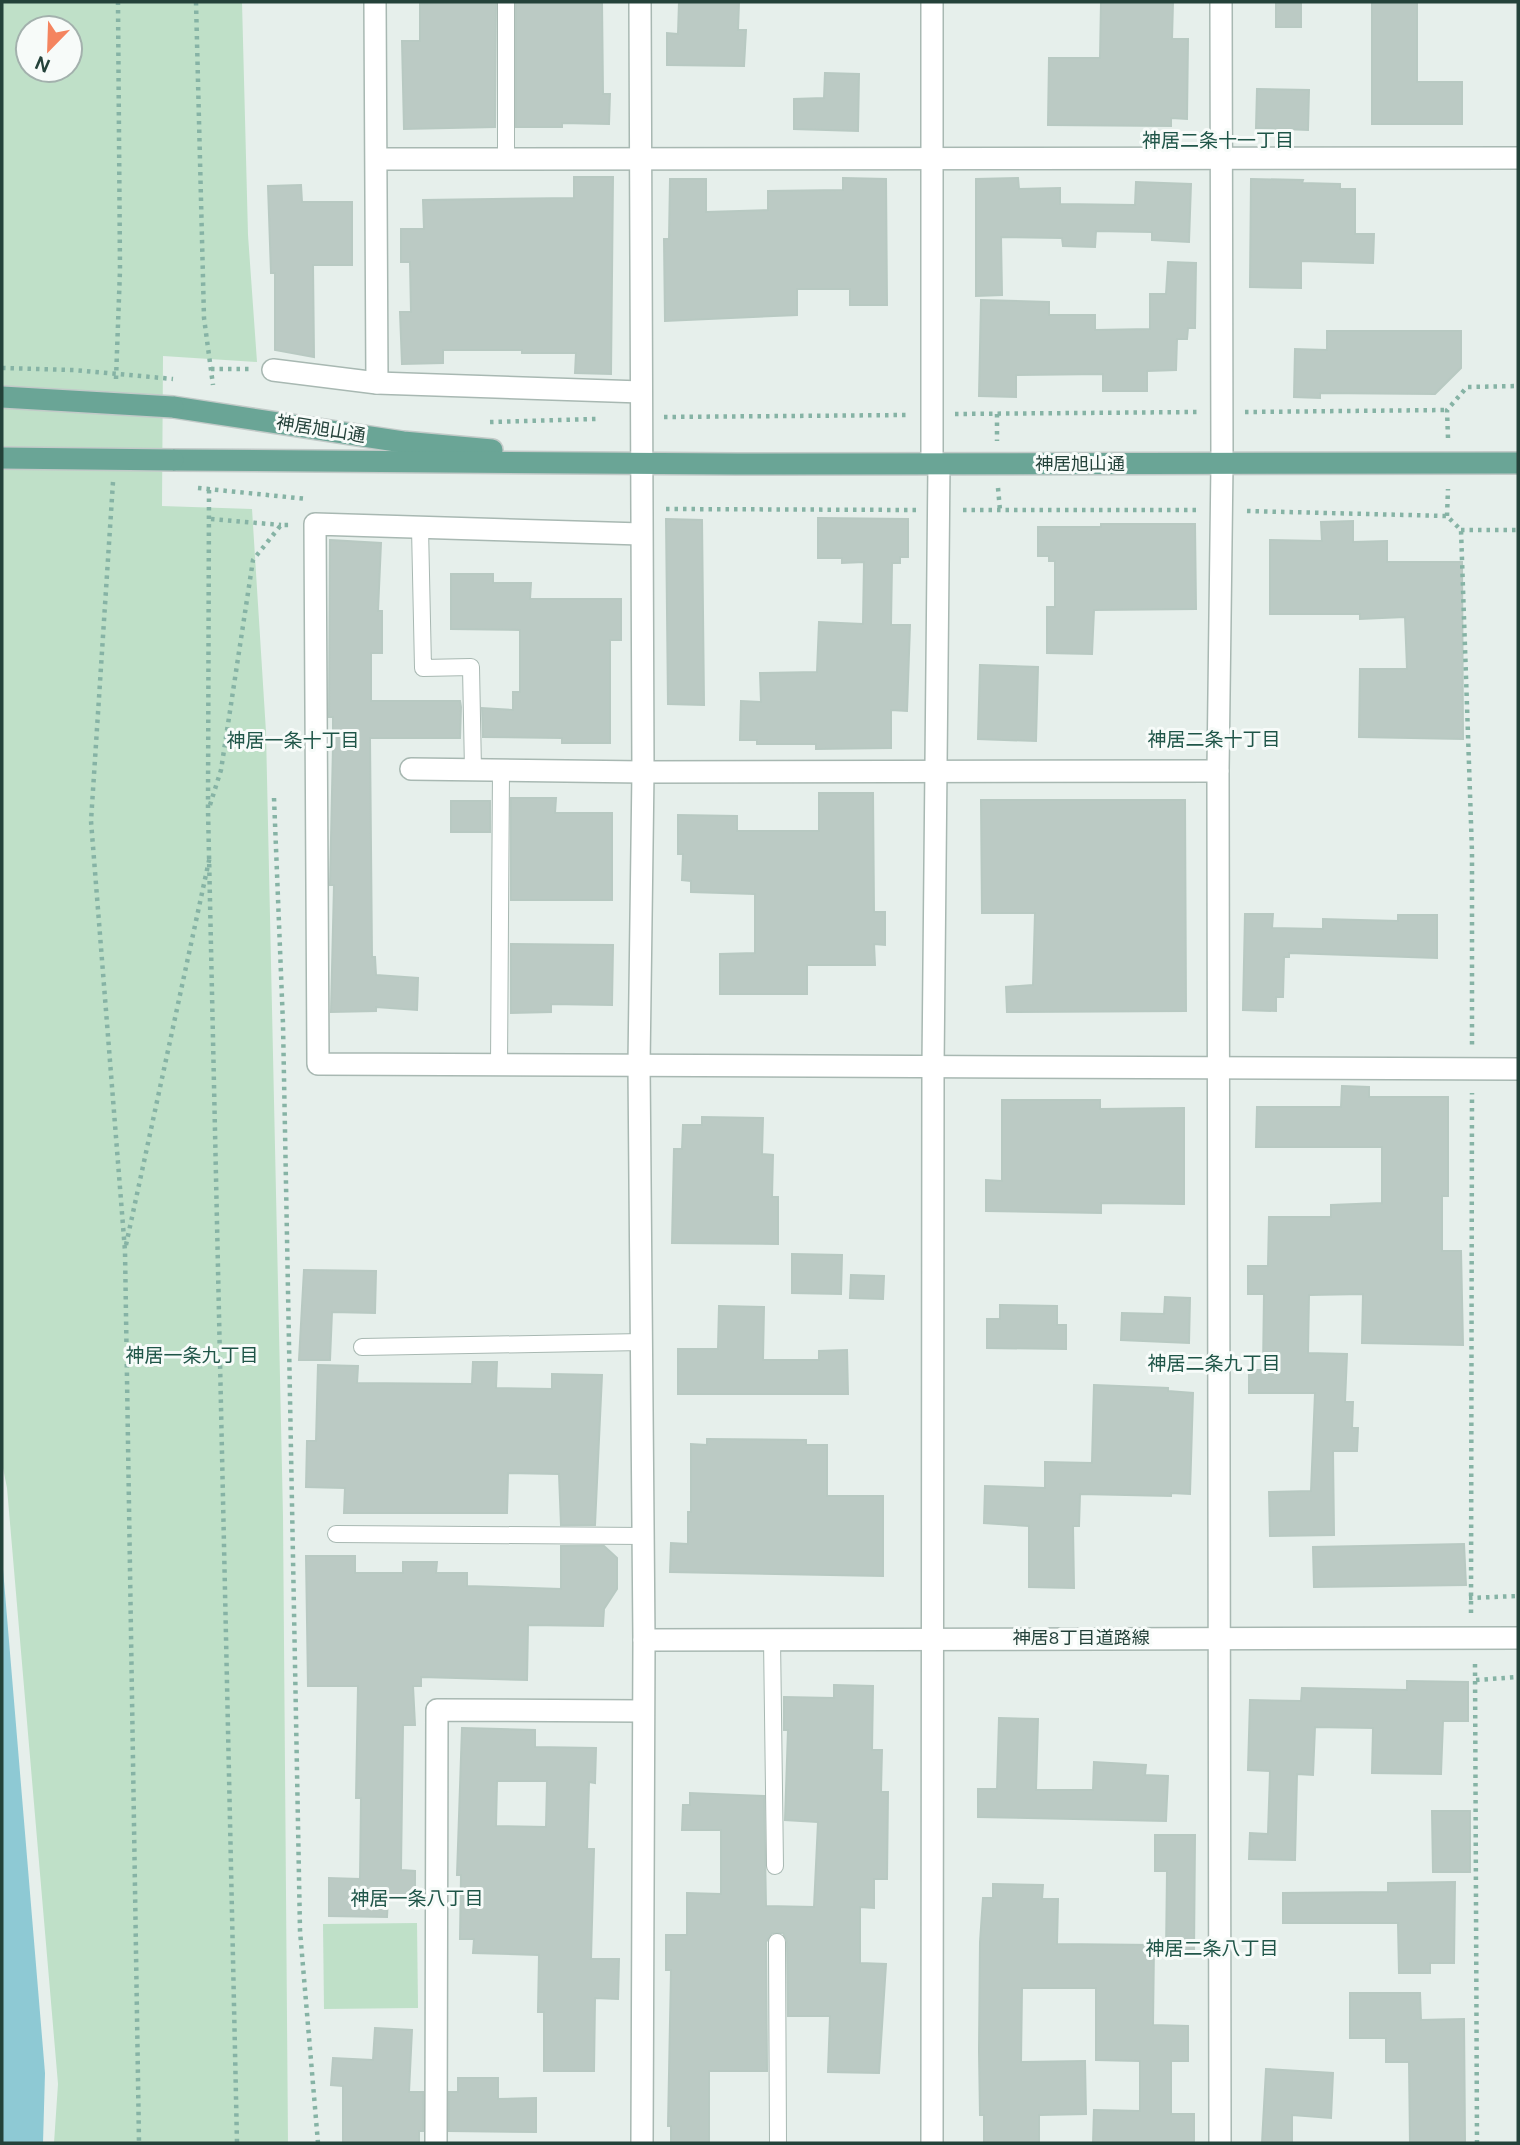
<svg xmlns="http://www.w3.org/2000/svg" width="1520" height="2145" font-family="'DM Sans','Noto Sans JP',sans-serif">
<style>
.green{fill:#bfe0c8;fill-rule:evenodd}
.water{fill:#8ec9d4}
.building{fill:#bbcac4;stroke:#b8c9c2;stroke-width:2;fill-rule:evenodd}
.lines{fill:none;stroke-linecap:round;stroke-linejoin:round}
.lane-casing{stroke:#a8b8b2;stroke-width:18}
.street-casing{stroke:#a8b8b2;stroke-width:24}
.primary-casing{stroke:#c2cac8;stroke-width:24}
.path{stroke:#86b3a5;stroke-width:4.5;stroke-dasharray:3.5 5;stroke-linecap:butt}
.lane{stroke:#fff;stroke-width:16}
.street{stroke:#fff;stroke-width:21}
.primary{stroke:#6aa596;stroke-width:21}
.primary-bridge-casing{stroke:#c2cac8;stroke-width:24;stroke-linecap:butt}
.path-bridge{stroke:#86b3a5;stroke-width:4.5;stroke-dasharray:3.5 5;stroke-linecap:butt}
.primary-bridge{stroke:#6aa596;stroke-width:21}
.labels{text-anchor:middle;stroke-width:6;stroke-linejoin:round;paint-order:stroke}
.street-label{font-size:18px;fill:#24423a;stroke:#f7fbf9}
.neighbourhood-label{font-size:19px;fill:#1f5548;stroke:#f7fbf9}
</style>
<rect width="100%" height="100%" fill="#e6efeb"/>
<!-- green -->
<g class="green">
<path d="M2 2H242L248 235 257 362 163 356 162 506 252 509 266 732 283 1516 288 2143H54L58 2084 7 1488 2 1463ZM28 28H70V70H28Z"/>
<path d="M417 1923 418 2008 324 2009 323 1924Z"/>
</g>
<!-- water -->
<path class="water" d="M2 1557 45 2073 43 2143H2Z"/>
<!-- building -->
<g class="building">
<path d="M454 2H496L495 127 404 129 402 41H420V4Z"/>
<path d="M516 2H602L603 94H610L609 124 562 123V127H516Z"/>
<path d="M679 2H739L738 30H746L744 66 667 65V33L678 34Z"/>
<path d="M1101 2H1173L1172 39H1188L1187 119 1171 118V126L1048 125 1049 58H1100Z"/>
<rect x="1276" y="2" width="25" height="25"/>
<path d="M1372 2H1417V82H1462V124H1372Z"/>
<path d="M825 73 859 74 858 131 794 129V99L824 98Z"/>
<path d="M1257 89 1309 90 1308 130 1256 128Z"/>
<path d="M574 177H613L611 374 575 373 576 353H522V350H443V363L402 364 400 312H411L410 262H401V229H424L423 200 574 198Z"/>
<path d="M843 178 886 179 887 305H850V289H797V315L665 321 664 239H669L670 179H706V212L768 210V191L843 190Z"/>
<path d="M1018 178 1019 189 1060 188V204L1135 205 1136 182 1191 184 1189 242 1152 240V232L1096 231 1095 247 1063 246 1062 238 1001 237 1002 295 976 296V179Z"/>
<path d="M1251 179 1303 180 1302 183 1340 184V189H1355V234H1374L1373 263 1301 261V288L1250 287Z"/>
<path d="M301 185 302 202H352V265H313L314 357 275 350V273H271L268 186Z"/>
<path d="M1168 262 1196 263 1195 328H1188L1187 339H1177L1176 370 1147 371V391H1103V374L1016 375V397L979 396 981 300 1049 302V315H1095V330L1150 329V294H1166Z"/>
<path d="M1327 331H1461V368L1435 394 1320 393V398L1294 397 1295 349 1327 350Z"/>
<path d="M818 518 908 519V557H900V563H892L891 625H910L907 711 891 710V748L816 749V744H757V740H740L741 701 761 702 760 673 817 672 819 622 863 624 864 562 842 563V558H818Z"/>
<path d="M666 519 702 520 704 705 668 704Z"/>
<path d="M1353 521V542L1387 541V562H1462L1463 739 1359 737 1360 669H1407L1405 617 1360 619V614H1270V540L1322 541 1321 522Z"/>
<path d="M1101 524H1195L1196 609 1094 610 1092 654 1047 653V607H1055V561H1049V556H1038V527H1101Z"/>
<path d="M330 540 381 543 378 611H382V653H371V701H460L461 707 460 738H370L372 957H375L376 975 418 978 417 1010 376 1007V1011L331 1012 334 885H330L333 746V717H329Z"/>
<path d="M451 574H493V583H531L530 599H621V640H610V743H562V738L483 737 482 708 513 710V692H520V630L451 629Z"/>
<path d="M980 665 1038 667 1036 741 978 739Z"/>
<path d="M819 793H873L874 912H885V945L874 944 875 965H807V994H720V954L755 953V894L691 892V881L682 880 683 854H678V815L737 816V831H819Z"/>
<path d="M511 798H556L555 813H612V900H511Z"/>
<path d="M981 800H1185L1186 1011 1007 1012 1006 987 1033 985 1035 913H982Z"/>
<rect x="451" y="801" width="39" height="31"/>
<path d="M1245 914H1273L1272 928 1323 929V919L1398 921V915H1437V958L1289 953V957H1284L1283 997H1276V1011L1243 1010Z"/>
<path d="M511 944 613 945 612 1005 551 1004V1012L511 1013Z"/>
<path d="M1342 1086 1369 1087V1097H1448V1196H1442V1251H1461L1463 1345 1362 1343 1363 1294 1309 1295 1308 1353 1347 1354 1345 1402H1353L1352 1428H1358L1357 1451H1333L1334 1535 1270 1536 1269 1492 1311 1491 1315 1393H1249V1370H1263L1264 1294H1248V1266H1268L1269 1217H1331V1205L1382 1203V1147H1256L1257 1107H1341Z"/>
<path d="M1002 1100H1100V1109L1184 1108V1204L1101 1203V1213L986 1211V1180L1002 1181Z"/>
<path d="M702 1117 763 1118 762 1154 773 1155 772 1197H778V1244L672 1243 674 1149H682L683 1125H702Z"/>
<path d="M792 1254 842 1255 841 1294 792 1293Z"/>
<path d="M304 1270 376 1271 375 1313 332 1312 330 1360H299Z"/>
<path d="M851 1275 884 1276 883 1299 850 1298Z"/>
<path d="M1165 1297 1190 1298 1189 1343 1121 1340 1122 1313 1164 1314Z"/>
<path d="M1000 1305 1057 1306V1325H1066V1349L987 1348V1319H1000Z"/>
<path d="M719 1306 764 1307 763 1360H819V1351L847 1350 848 1394H678V1349H718Z"/>
<path d="M473 1362H497L496 1388 552 1389V1374L602 1375 595 1525H561L559 1474 508 1473 507 1513H344L345 1488 306 1487 307 1441H316L318 1365 358 1366 357 1383 472 1384Z"/>
<path d="M1094 1385 1168 1388V1391L1193 1393 1190 1494 1171 1493V1496L1080 1494 1079 1526H1073L1074 1588 1029 1587V1526L984 1523 985 1486 1045 1488V1462L1092 1463Z"/>
<path d="M707 1439 806 1440V1445H827V1496H883V1576L670 1572 671 1543 688 1544V1512H691V1444L707 1445Z"/>
<path d="M1464 1544 1466 1585 1314 1587 1313 1547Z"/>
<path d="M561 1546H604L617 1558V1589L604 1609 603 1626 528 1625 527 1680 421 1677V1686H413L415 1725H403L401 1870 415 1871V1898L388 1897 387 1917 329 1916V1878L360 1879 361 1798H356L358 1686H308L306 1556H355V1573H403V1562H437L436 1573H467V1586L561 1589Z"/>
<path d="M1407 1681 1468 1682V1721H1443L1441 1774 1372 1773 1373 1728 1315 1727 1313 1775 1297 1774 1295 1860 1249 1859 1250 1833 1268 1834 1270 1771 1248 1770 1250 1700 1301 1701 1302 1688 1407 1690Z"/>
<path d="M834 1685 873 1686 872 1750H882L881 1792H888L887 1879H874V1908L860 1907V1963L886 1964 879 2073 828 2072 830 2016H788L787 1941 783 1933H772L766 1942 767 2071H709V2143H671V2126H668L671 1970H666V1935H687V1893L721 1894V1830H682L683 1805H690V1793L764 1796 766 1906 814 1907 818 1822 785 1820 788 1730H784V1697L834 1698Z"/>
<path d="M999 1718 1038 1719 1036 1790H1093L1094 1762 1146 1765 1145 1775 1168 1776 1166 1821 978 1817V1789H997Z"/>
<path d="M462 1728 535 1730V1747L596 1748 595 1783 589 1782 587 1849H594L591 1959H619L618 1999 595 1998 594 2071H544V2012H538L539 1955 473 1953 474 1939H460L461 1875H457ZM497 1781H547L546 1827 496 1826Z"/>
<path d="M1432 1811H1470V1872H1433Z"/>
<path d="M1155 1835H1195L1194 1955 1166 1954 1167 1871H1155Z"/>
<path d="M1455 1882 1454 1963H1430V1973H1399L1398 1923H1283V1893L1388 1892V1883Z"/>
<path d="M993 1884 1043 1885 1042 1899H1058L1057 1944 1154 1945 1153 2025 1188 2026V2061H1171V2114H1194V2143H1093L1094 2110 1140 2111V2061L1096 2060V1988H1022L1021 2062 1085 2061 1086 2114 1039 2115V2143H984V2115H980L979 2051 980 1942 983 1898H993Z"/>
<path d="M1350 1993H1420L1421 2020 1464 2019 1465 2143H1410L1409 2062H1386V2038H1350Z"/>
<path d="M375 2028 412 2030 409 2092H423V2131H419V2143H343V2086L331 2085 333 2058 373 2060Z"/>
<path d="M1266 2069 1333 2073 1331 2118 1292 2115V2143H1262Z"/>
<path d="M458 2078H498V2099L536 2098V2132L449 2131V2092H458Z"/>
</g>
<g class="lines">
<defs>
<g id="lane">
<path d="M506 2V158"/>
<path d="M420 528 423 668 471 667 473 770"/>
<path d="M499 1065 501 771"/>
<path d="M362 1347 642 1342"/>
<path d="M336 1534 644 1536"/>
<path d="M772 1639 775 1866"/>
<path d="M777 1942 778 2143"/>
</g>
<g id="street">
<path d="M375 2 377 383"/>
<path d="M640 2 643 772 639 1065 644 1640 642 2143"/>
<path d="M932 2V464"/>
<path d="M377 159 1518 158"/>
<path d="M273 370 377 383 641 392"/>
<path d="M641 534 315 524 318 1064 1518 1069"/>
<path d="M411 769 643 772 1218 771"/>
<path d="M644 1640 1518 1638"/>
<path d="M436 2143 437 1710 643 1711"/>
<path d="M932 2143 933 1067 939 464"/>
<path d="M1220 2143 1218 771 1222 464 1221 2"/>
</g>
<g id="primary">
<path d="M173 407 403 442 492 450"/>
<path d="M173 460 737 464 1518 463"/>
</g>
</defs>
<!-- lane casing -->
<use href="#lane" class="lane-casing"/>
<!-- street casing -->
<use href="#street" class="street-casing"/>
<!-- primary casing -->
<use href="#primary" class="primary-casing"/>
<!-- path -->
<g class="path">
<path d="M196 2 204 318 213 385"/>
<path d="M211 369H251"/>
<path d="M116 379 120 270 118 2"/>
<path d="M1245 412 1447 410"/>
<path d="M955 414 1198 412"/>
<path d="M997 414V441"/>
<path d="M664 417 908 415"/>
<path d="M490 422 596 419"/>
<path d="M1448 438 1447 410 1467 387 1518 386"/>
<path d="M113 482 91 821 125 1251 139 2143"/>
<path d="M198 488 307 499"/>
<path d="M998 488 1000 510"/>
<path d="M209 490 208 809 237 2143"/>
<path d="M666 509 916 510"/>
<path d="M963 510H1196"/>
<path d="M1247 511 1447 516 1461 530 1472 852V1046"/>
<path d="M1447 516 1448 489"/>
<path d="M211 519 281 525"/>
<path d="M1461 530H1518"/>
<path d="M274 798 283 1024 300 1931 318 2143"/>
<path d="M210 805 221 770 253 560 281 525H290"/>
<path d="M126 1245 210 856"/>
<path d="M1469 1598 1518 1596"/>
<path d="M1471 1613 1472 1093"/>
<path d="M1475 1664 1477 2143"/>
<path d="M1476 1680 1518 1677"/>
</g>
<!-- lane -->
<use href="#lane" class="lane"/>
<!-- street -->
<use href="#street" class="street"/>
<!-- primary -->
<use href="#primary" class="primary"/>
<defs>
<g id="primary-bridge">
<path d="M2 397 173 407"/>
<path d="M2 458 173 460"/>
</g>
</defs>
<!-- primary-bridge casing -->
<use href="#primary-bridge" class="primary-bridge-casing"/>
<!-- path-bridge -->
<path class="path-bridge" d="M2 368 74 370 173 379"/>
<!-- primary-bridge -->
<use href="#primary-bridge" class="primary-bridge"/>
</g>
<g class="labels">
<!-- street labels -->
<g class="street-label">
<text transform="translate(321 429) rotate(9)" y="6">神居旭山通</text>
<text x="1080" y="470">神居旭山通</text>
<text x="1081" y="1644">神居8丁目道路線</text>
</g>
<!-- neighbourhood labels -->
<g class="neighbourhood-label">
<text x="1218" y="147">神居二条十一丁目</text>
<text x="1214" y="746">神居二条十丁目</text>
<text x="293" y="747">神居一条十丁目</text>
<text x="192" y="1362">神居一条九丁目</text>
<text x="1214" y="1370">神居二条九丁目</text>
<text x="417" y="1905">神居一条八丁目</text>
<text x="1212" y="1955">神居二条八丁目</text>
</g>
</g>
<!-- border -->
<rect width="1520" height="2145" fill="none" stroke="#24423a" stroke-width="7"/>
<!-- north arrow -->
<g transform="translate(49 49) rotate(203)"><circle r="33" fill="#f7fbf9" stroke="#a3b1ad" stroke-width="2"/>
<path d="M0-5L12 26L0 18L-12 26Z" fill="#f4845f"/>
<text y="-10" font-size="19" font-weight="bold" text-anchor="middle" fill="#24423a">N</text>
</g>
</svg>
